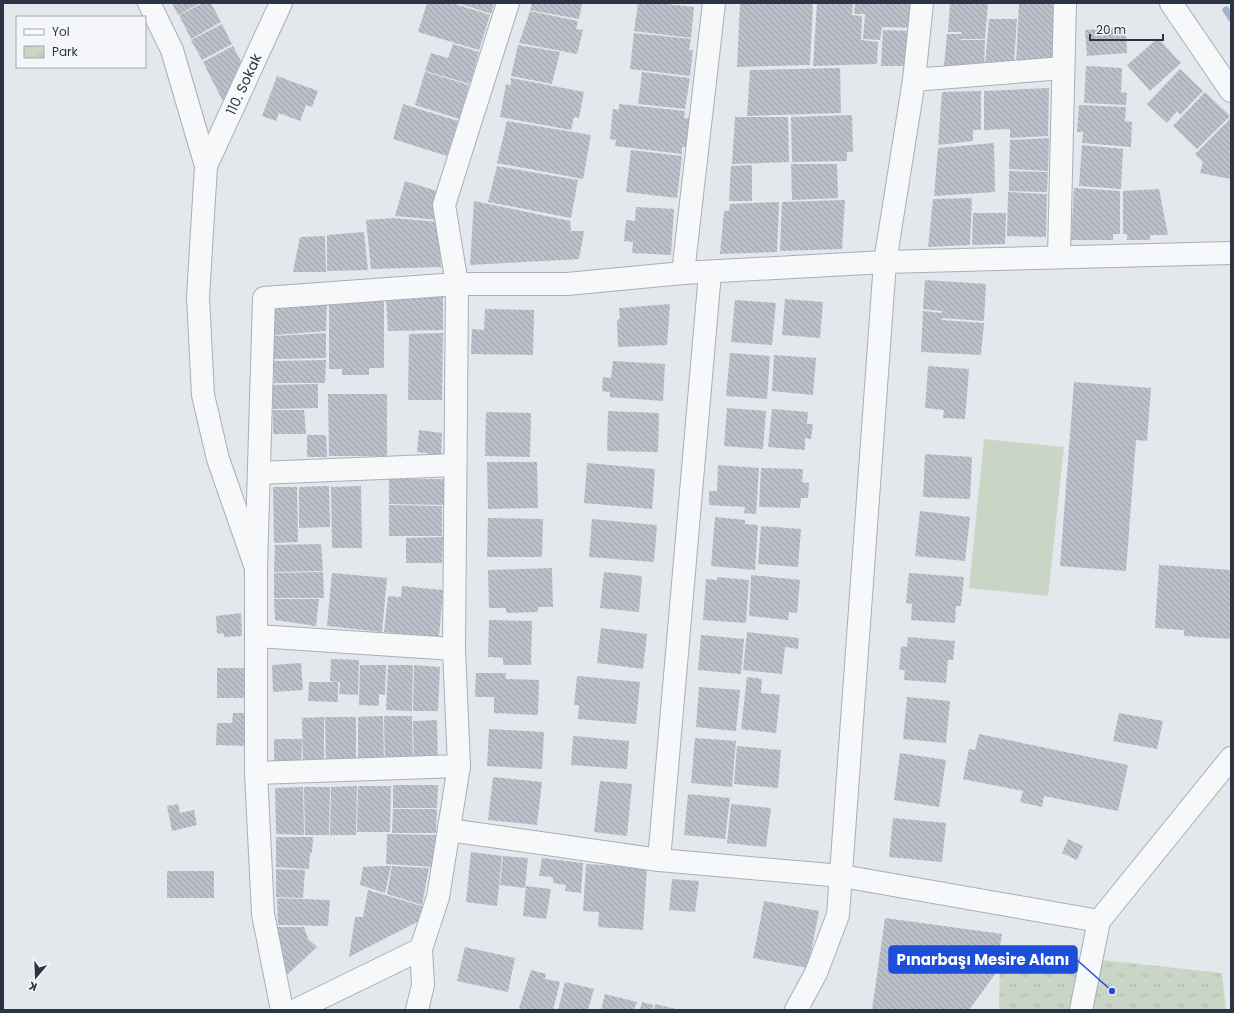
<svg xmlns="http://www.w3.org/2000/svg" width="1234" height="1013" font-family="Poppins,sans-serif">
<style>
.grass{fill:#c9d6c5}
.park{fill:url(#park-tufts)}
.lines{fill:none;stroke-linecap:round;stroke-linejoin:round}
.stream{stroke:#9fb4cc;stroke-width:7}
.building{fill:url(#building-back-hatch)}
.minor-casing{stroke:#a9aeb7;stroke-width:24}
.tertiary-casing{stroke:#a9aeb7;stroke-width:24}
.minor{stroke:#f7f8fa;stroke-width:22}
.tertiary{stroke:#f7f8fa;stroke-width:22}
.labels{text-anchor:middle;stroke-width:3;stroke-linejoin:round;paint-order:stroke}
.street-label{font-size:14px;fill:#2b3445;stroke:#f4f6f9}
.leader{fill:none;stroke:#1d4ed8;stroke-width:1.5}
.callout-dot{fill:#1d4ed8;stroke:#f4f6f9;stroke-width:1.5}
.callout{fill:#1d4ed8;stroke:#1d4ed8;stroke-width:1.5}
.callout-label{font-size:15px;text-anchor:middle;font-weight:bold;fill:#fff}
</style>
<defs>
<pattern id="park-tufts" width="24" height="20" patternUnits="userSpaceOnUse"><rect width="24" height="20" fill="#c9d6c5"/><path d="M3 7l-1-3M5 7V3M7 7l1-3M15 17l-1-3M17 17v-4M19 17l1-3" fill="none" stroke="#adb8ab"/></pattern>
<pattern id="building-back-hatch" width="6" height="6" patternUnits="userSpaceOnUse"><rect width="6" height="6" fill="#bbc0ca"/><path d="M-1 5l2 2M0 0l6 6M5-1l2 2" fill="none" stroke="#989da6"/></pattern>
</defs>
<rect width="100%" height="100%" fill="#e4e7ec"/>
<!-- grass -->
<path class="grass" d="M984 439 1064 447 1048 596 969 588Z"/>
<!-- park -->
<path class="park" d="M1000 949 1222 973 1226 1010H999Z"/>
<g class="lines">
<!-- stream -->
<path class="stream" d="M1226 10 1231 18"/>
</g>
<!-- building -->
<g class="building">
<path d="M172 3H200L178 15Z"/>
<path d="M203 3H211L221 22 191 39 179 15Z"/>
<path d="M427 3H452L490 15 479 50 418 32Z"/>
<path d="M458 3H494L491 14Z"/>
<path d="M532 3H582L579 19 530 10Z"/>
<path d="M638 3H657L694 7 691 38 634 31Z"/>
<path d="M740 3H813L810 65 737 67Z"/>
<path d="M817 3H853L852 15 862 16 861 40 878 42 877 64 813 66Z"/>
<path d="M855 3H914L912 28 882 27 880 40 863 39 865 14H854Z"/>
<path d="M950 3H988L985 39H961V40H985L984 65 944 66 947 34H961L962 32H948Z"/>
<path d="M1019 3H1059L1055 61 1016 63Z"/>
<path d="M530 11 578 21 576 29 583 30 577 54 519 43Z"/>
<path d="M989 19H1017L1014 63 985 64Z"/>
<path d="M222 24 232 44 202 60 191 40Z"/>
<path d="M1126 27 1127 53 1087 56 1085 30Z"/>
<path d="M883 30 914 31 911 66H881Z"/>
<path d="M634 33 691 39 689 50H693L690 76 630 69Z"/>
<path d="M1158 38 1181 63 1150 91 1127 65Z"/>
<path d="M453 44 479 52 470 84 425 71 431 53 448 58Z"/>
<path d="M518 45 560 52 552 84 511 76Z"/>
<path d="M233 46 248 75 229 113 203 62Z"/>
<path d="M1086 66 1122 68 1121 92 1127 93 1126 105 1084 103Z"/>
<path d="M840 68 841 113 747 116 750 70Z"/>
<path d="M1180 69 1203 91 1180 115 1177 111 1167 123 1147 104Z"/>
<path d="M425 72 469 85 459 119 415 105Z"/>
<path d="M642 72 690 78 685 109 638 104Z"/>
<path d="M277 76 318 91 312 107 306 105 300 121 279 113 276 121 262 116Z"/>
<path d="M511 78 584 92 579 118 574 117 571 130 500 117 506 84 511 85Z"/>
<path d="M1049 88 1048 136 1010 138V129L984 130V91Z"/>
<path d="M981 91V130H973V141L938 145 942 92Z"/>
<path d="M1205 92 1230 116 1197 149 1173 126Z"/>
<path d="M403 104 458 121 447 156 393 139Z"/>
<path d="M619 104 685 111 684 118H691L687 147H682V154L615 146 616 140 610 139 613 109 619 110Z"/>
<path d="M1079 105 1126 107 1125 121 1132 122 1131 147 1082 143 1083 132H1077Z"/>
<path d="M852 115 853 152H847V161L792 162 791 117Z"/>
<path d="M735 117H788L789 162 732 164Z"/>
<path d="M1231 118V179L1200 173 1203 162 1195 154Z"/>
<path d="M507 121 591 135 583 179 497 163Z"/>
<path d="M1049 138 1048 171 1009 169 1010 140Z"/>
<path d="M994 143 995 192 934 196 938 148Z"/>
<path d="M1082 145 1123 149 1121 189 1079 186Z"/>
<path d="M631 150 682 156 677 198 626 192Z"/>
<path d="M791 164H837L838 198 792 200Z"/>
<path d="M752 165V201H729L731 166Z"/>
<path d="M497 166 578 180 571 218 488 202Z"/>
<path d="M1009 171 1048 172 1047 192 1009 191Z"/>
<path d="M405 181 437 191 439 220 395 216Z"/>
<path d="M1074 188 1120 191V234H1113V240H1071Z"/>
<path d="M1159 189 1168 235H1150V240H1127V234H1123V191Z"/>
<path d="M1008 192 1047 194 1046 237 1007 236Z"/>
<path d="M972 198 970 245 928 247 933 199Z"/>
<path d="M845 200 842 249 780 251 782 202Z"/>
<path d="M474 201 570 221 571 231H584L579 259 470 265Z"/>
<path d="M779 202 777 252 720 254 724 211H729L730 204Z"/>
<path d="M636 207 674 209 671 255 632 253 633 242 624 241 626 220 635 221Z"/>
<path d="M973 213H1006L1005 244 972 245Z"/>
<path d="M394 218 438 222 441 267 371 269 366 220Z"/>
<path d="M364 232 368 270 327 271V235Z"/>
<path d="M325 236 326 272H293L300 237Z"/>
<path d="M925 280 986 284 984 321 942 318V320L984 323 981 355 921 352 923 311 942 313V311L923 309Z"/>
<path d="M443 295V330L388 331 386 298Z"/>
<path d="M785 299 823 302 820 338 782 335Z"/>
<path d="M384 300V368H369V375H342V369H329V303Z"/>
<path d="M735 300 776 303 772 345 731 342Z"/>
<path d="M327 302 326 331 274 335V305Z"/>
<path d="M670 304 667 345 618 347 617 320 620 319 619 308Z"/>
<path d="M485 309 534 310 533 355 471 354 472 329 484 330Z"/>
<path d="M326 333V358L274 359V336Z"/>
<path d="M443 333 442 400H408L409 334Z"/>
<path d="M730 353 770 356 767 399 726 396Z"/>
<path d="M774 355 816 358 813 395 772 391Z"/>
<path d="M326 360 325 383H274V361Z"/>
<path d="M613 361 665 364 663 401 610 397V392L602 391 603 377 611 378Z"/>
<path d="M928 366 969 369 965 419 943 418 944 410 925 408Z"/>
<path d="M1074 382 1151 388 1147 441 1136 440 1126 571 1060 566Z"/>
<path d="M318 384V408L273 409V385Z"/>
<path d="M328 394H387V456H329Z"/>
<path d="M727 408 766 411 763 449 724 446Z"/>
<path d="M772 409 808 412 807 424H813L811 439 805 438V450L768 447Z"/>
<path d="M273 410H304L306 434H273Z"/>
<path d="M608 411 659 413 658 452 607 451Z"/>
<path d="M486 412 531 413 530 457 485 456Z"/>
<path d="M419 430 442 433 441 455 417 452Z"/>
<path d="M307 435H326L327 457H307Z"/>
<path d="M925 454 972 457 970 499 923 497Z"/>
<path d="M487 462H537L538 508 488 509Z"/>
<path d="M587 463 655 469 652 509 584 503Z"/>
<path d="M718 465 759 468 756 514 744 513 745 507 709 505V491H717Z"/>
<path d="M761 468 803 469 802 482 809 483 808 498H801L800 508 759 507Z"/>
<path d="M389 479H448V505L389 504Z"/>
<path d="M329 486 330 527 299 528V487Z"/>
<path d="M361 486 362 548H332L331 487Z"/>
<path d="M273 487H297L298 542 274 543Z"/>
<path d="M389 505 442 506V536H389Z"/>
<path d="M920 511 970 517 965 561 915 556Z"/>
<path d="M715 517 745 520V524L758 525 755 570 711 566Z"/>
<path d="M488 518 543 519 542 557H487Z"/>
<path d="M592 519 657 525 654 562 589 557Z"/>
<path d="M761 526 801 529 798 567 758 564Z"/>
<path d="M443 537 442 563H406V538Z"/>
<path d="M321 544 323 571 274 572 275 545Z"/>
<path d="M1159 565 1231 570V639L1184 636V630L1155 628Z"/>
<path d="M552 568 553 607H538V612L506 613V608H489L488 570Z"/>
<path d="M323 572 324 598H274V573Z"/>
<path d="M604 572 642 576 639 612 600 608Z"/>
<path d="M332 573 387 578 382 632 327 626Z"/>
<path d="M909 573 964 577 961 606H956L955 623 911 620 912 604 906 603Z"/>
<path d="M751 575 800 580 797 613 789 612 788 620 749 616Z"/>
<path d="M717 577 749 580 746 623 703 620 706 579 717 580Z"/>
<path d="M402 586 443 590 439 637 384 632 388 596 401 597Z"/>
<path d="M274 599H319L316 626 275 620Z"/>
<path d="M241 613 242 636 224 637V634L217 633 216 616Z"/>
<path d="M489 620 532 621 531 665H503V658L488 657Z"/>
<path d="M601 628 647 634 643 669 597 663Z"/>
<path d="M747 632 799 638 798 649 785 647 782 674 743 670Z"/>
<path d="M701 635 744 639 741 674 698 670Z"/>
<path d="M908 637 955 641 953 660H948L946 683 904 680 905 670H899L901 646 907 647Z"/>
<path d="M331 659 359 660 358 695 339 694 340 682 330 681Z"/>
<path d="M301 663 303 690 273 692 272 665Z"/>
<path d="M360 665H386L385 695 379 694V706L359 705Z"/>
<path d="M388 665H413L412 711 386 710Z"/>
<path d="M414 665 440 667 438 711H413Z"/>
<rect x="217" y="668" width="27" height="30"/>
<path d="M476 673H506L505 679 539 680 538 715 494 713V697H475Z"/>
<path d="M577 676 640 682 636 724 578 719 579 705H574Z"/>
<path d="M747 677 762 679 761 693 780 695 776 733 741 729Z"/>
<path d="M309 682H338V702L308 701Z"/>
<path d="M699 687 740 690 736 731 696 727Z"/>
<path d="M907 697 950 701 946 743 903 739Z"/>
<path d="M233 713H247L246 746 216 745 217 723H232Z"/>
<path d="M1119 713 1163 721 1157 749 1113 741Z"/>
<path d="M383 716 384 766H358V717Z"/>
<path d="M384 716H412L413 765H385Z"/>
<path d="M324 717V767H303L302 718Z"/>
<path d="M325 717H356V766H326Z"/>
<path d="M437 720 438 765H414L413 721Z"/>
<path d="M489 729 544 732 542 769 487 766Z"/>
<path d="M979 734 1128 765 1118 811 1044 796 1042 807 1020 802 1023 791 963 779 969 749 975 750Z"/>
<path d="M573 736 629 741 627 769 571 765Z"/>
<path d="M695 738 736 741 732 787 691 783Z"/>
<path d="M274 739H302L301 768H274Z"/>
<path d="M737 746 781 750 778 788 734 784Z"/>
<path d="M900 753 946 760 939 807 894 800Z"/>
<path d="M493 777 542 782 537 825 488 820Z"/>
<path d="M600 781 632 784 627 836 594 832Z"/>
<path d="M393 785H438L437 808H393Z"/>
<path d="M357 786 356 835H330L331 787Z"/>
<path d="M358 786H391L390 832H357Z"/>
<path d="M303 787 304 835 276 834 275 788Z"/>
<path d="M304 787H330L329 835H305Z"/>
<path d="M688 794 730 798 725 839 684 835Z"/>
<path d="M178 804 180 813 194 810 197 825 172 831 167 806Z"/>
<path d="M731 804 771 808 766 847 727 843Z"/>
<path d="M393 809H437L436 833H392Z"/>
<path d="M893 818 946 823 942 862 889 857Z"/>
<path d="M387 834 436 835 434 867 386 864Z"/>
<path d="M276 837H313L312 853H310L309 869 276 867Z"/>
<path d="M1068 839 1083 846 1077 860 1062 853Z"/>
<path d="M471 852 502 856 497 906 466 902Z"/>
<path d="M503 856 528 858 525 888 500 885Z"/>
<path d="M542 858 583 863 581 893 565 891 566 885 553 883V877L539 876Z"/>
<path d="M586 864 647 868 643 930 598 927 599 912 583 911Z"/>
<path d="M384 866H391L385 893 360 885 363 867Z"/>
<path d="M392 866 429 868 422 905 387 894Z"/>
<path d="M276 869 305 870 303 898 276 897Z"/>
<rect x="167" y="871" width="47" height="27"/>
<path d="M672 879 699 881 695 912 669 910Z"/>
<path d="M526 886 551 889 546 919 523 916Z"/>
<path d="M368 890 425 907 423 919 349 957 355 917H363Z"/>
<path d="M277 898 330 900 328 926 278 925Z"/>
<path d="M764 901 819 911 808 968 753 958Z"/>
<path d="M885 918 1002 934 996 973 969 1010H872Z"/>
<path d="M277 927H304L308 939 317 947 288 974 278 967Z"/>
<path d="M465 947 515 958 508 992 457 981Z"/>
<path d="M531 970 546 974 545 979 560 982 553 1010H525L519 1008Z"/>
<path d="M565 982 594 989 588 1010H558Z"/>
<path d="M605 994 637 1002 634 1010H601Z"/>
<path d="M642 1002 653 1005 652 1010H640Z"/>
<path d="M655 1004 676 1009V1010H654Z"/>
</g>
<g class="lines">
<defs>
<g id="minor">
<path d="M149 3 172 50 206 166 198 297 203 395 218 459 256 568V773L263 914 282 1010"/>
<path d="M1171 3 1231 91"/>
<path d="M914 80 1063 68"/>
<path id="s1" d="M206 166 281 3"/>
<path d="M1059 256 1065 3"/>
<path d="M683 273 714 3"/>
<path d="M259 473 455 465"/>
<path d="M257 636 454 649"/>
<path d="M256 773 459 766"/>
<path d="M449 830 659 860 842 876 1099 921"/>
<path d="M659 860 710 273"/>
<path d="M296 1010 421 949 438 897 459 766 454 649 457 284 444 205 508 3"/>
<path d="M417 1010 423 985 421 949"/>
<path d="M796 1010 816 973 838 915 885 262 914 80 922 3"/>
<path d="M1081 1010 1099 921 1231 758"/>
</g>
<path id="tertiary" d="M256 568 264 298 457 284H567L683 273 885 262 1231 253"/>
</defs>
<!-- minor casing -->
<use href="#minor" class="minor-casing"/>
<!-- tertiary casing -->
<use href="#tertiary" class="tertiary-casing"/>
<!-- minor -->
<use href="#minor" class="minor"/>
<!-- tertiary -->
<use href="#tertiary" class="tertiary"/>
</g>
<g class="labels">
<!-- street labels -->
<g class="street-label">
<text dy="5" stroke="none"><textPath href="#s1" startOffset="90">110. Sokak</textPath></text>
</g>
</g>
<!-- callouts -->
<path class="leader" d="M1112 991L1077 960"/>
<circle class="callout-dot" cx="1112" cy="991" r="4"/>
<rect class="callout" x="889" y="946" width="188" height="27" rx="4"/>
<g class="callout-label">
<text x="983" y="965">Pınarbaşı Mesire Alanı</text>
</g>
<!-- border -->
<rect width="1234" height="1013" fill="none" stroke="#2b3445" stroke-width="8"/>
<!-- legend -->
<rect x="16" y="16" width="130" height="52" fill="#f4f6f9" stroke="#a4a8b1"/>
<rect x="24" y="29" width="20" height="6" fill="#f7f8fa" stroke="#a4a8b1"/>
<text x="52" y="36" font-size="12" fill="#2b3445">Yol</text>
<rect x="24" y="46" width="20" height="12" fill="url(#park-tufts)" stroke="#a4a8b1"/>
<text x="52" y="56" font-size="12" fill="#2b3445">Park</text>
<!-- north arrow -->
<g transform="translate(36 977) rotate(199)" stroke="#f4f6f9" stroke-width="3" paint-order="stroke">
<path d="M0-3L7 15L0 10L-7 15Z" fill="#2b3445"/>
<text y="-6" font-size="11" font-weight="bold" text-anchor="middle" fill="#2b3445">K</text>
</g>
<!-- scale -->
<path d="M1090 34v6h73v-6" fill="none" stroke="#2b3445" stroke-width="2"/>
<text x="1096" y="34" font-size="12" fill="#2b3445" stroke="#f4f6f9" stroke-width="3" paint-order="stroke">20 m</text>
</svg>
